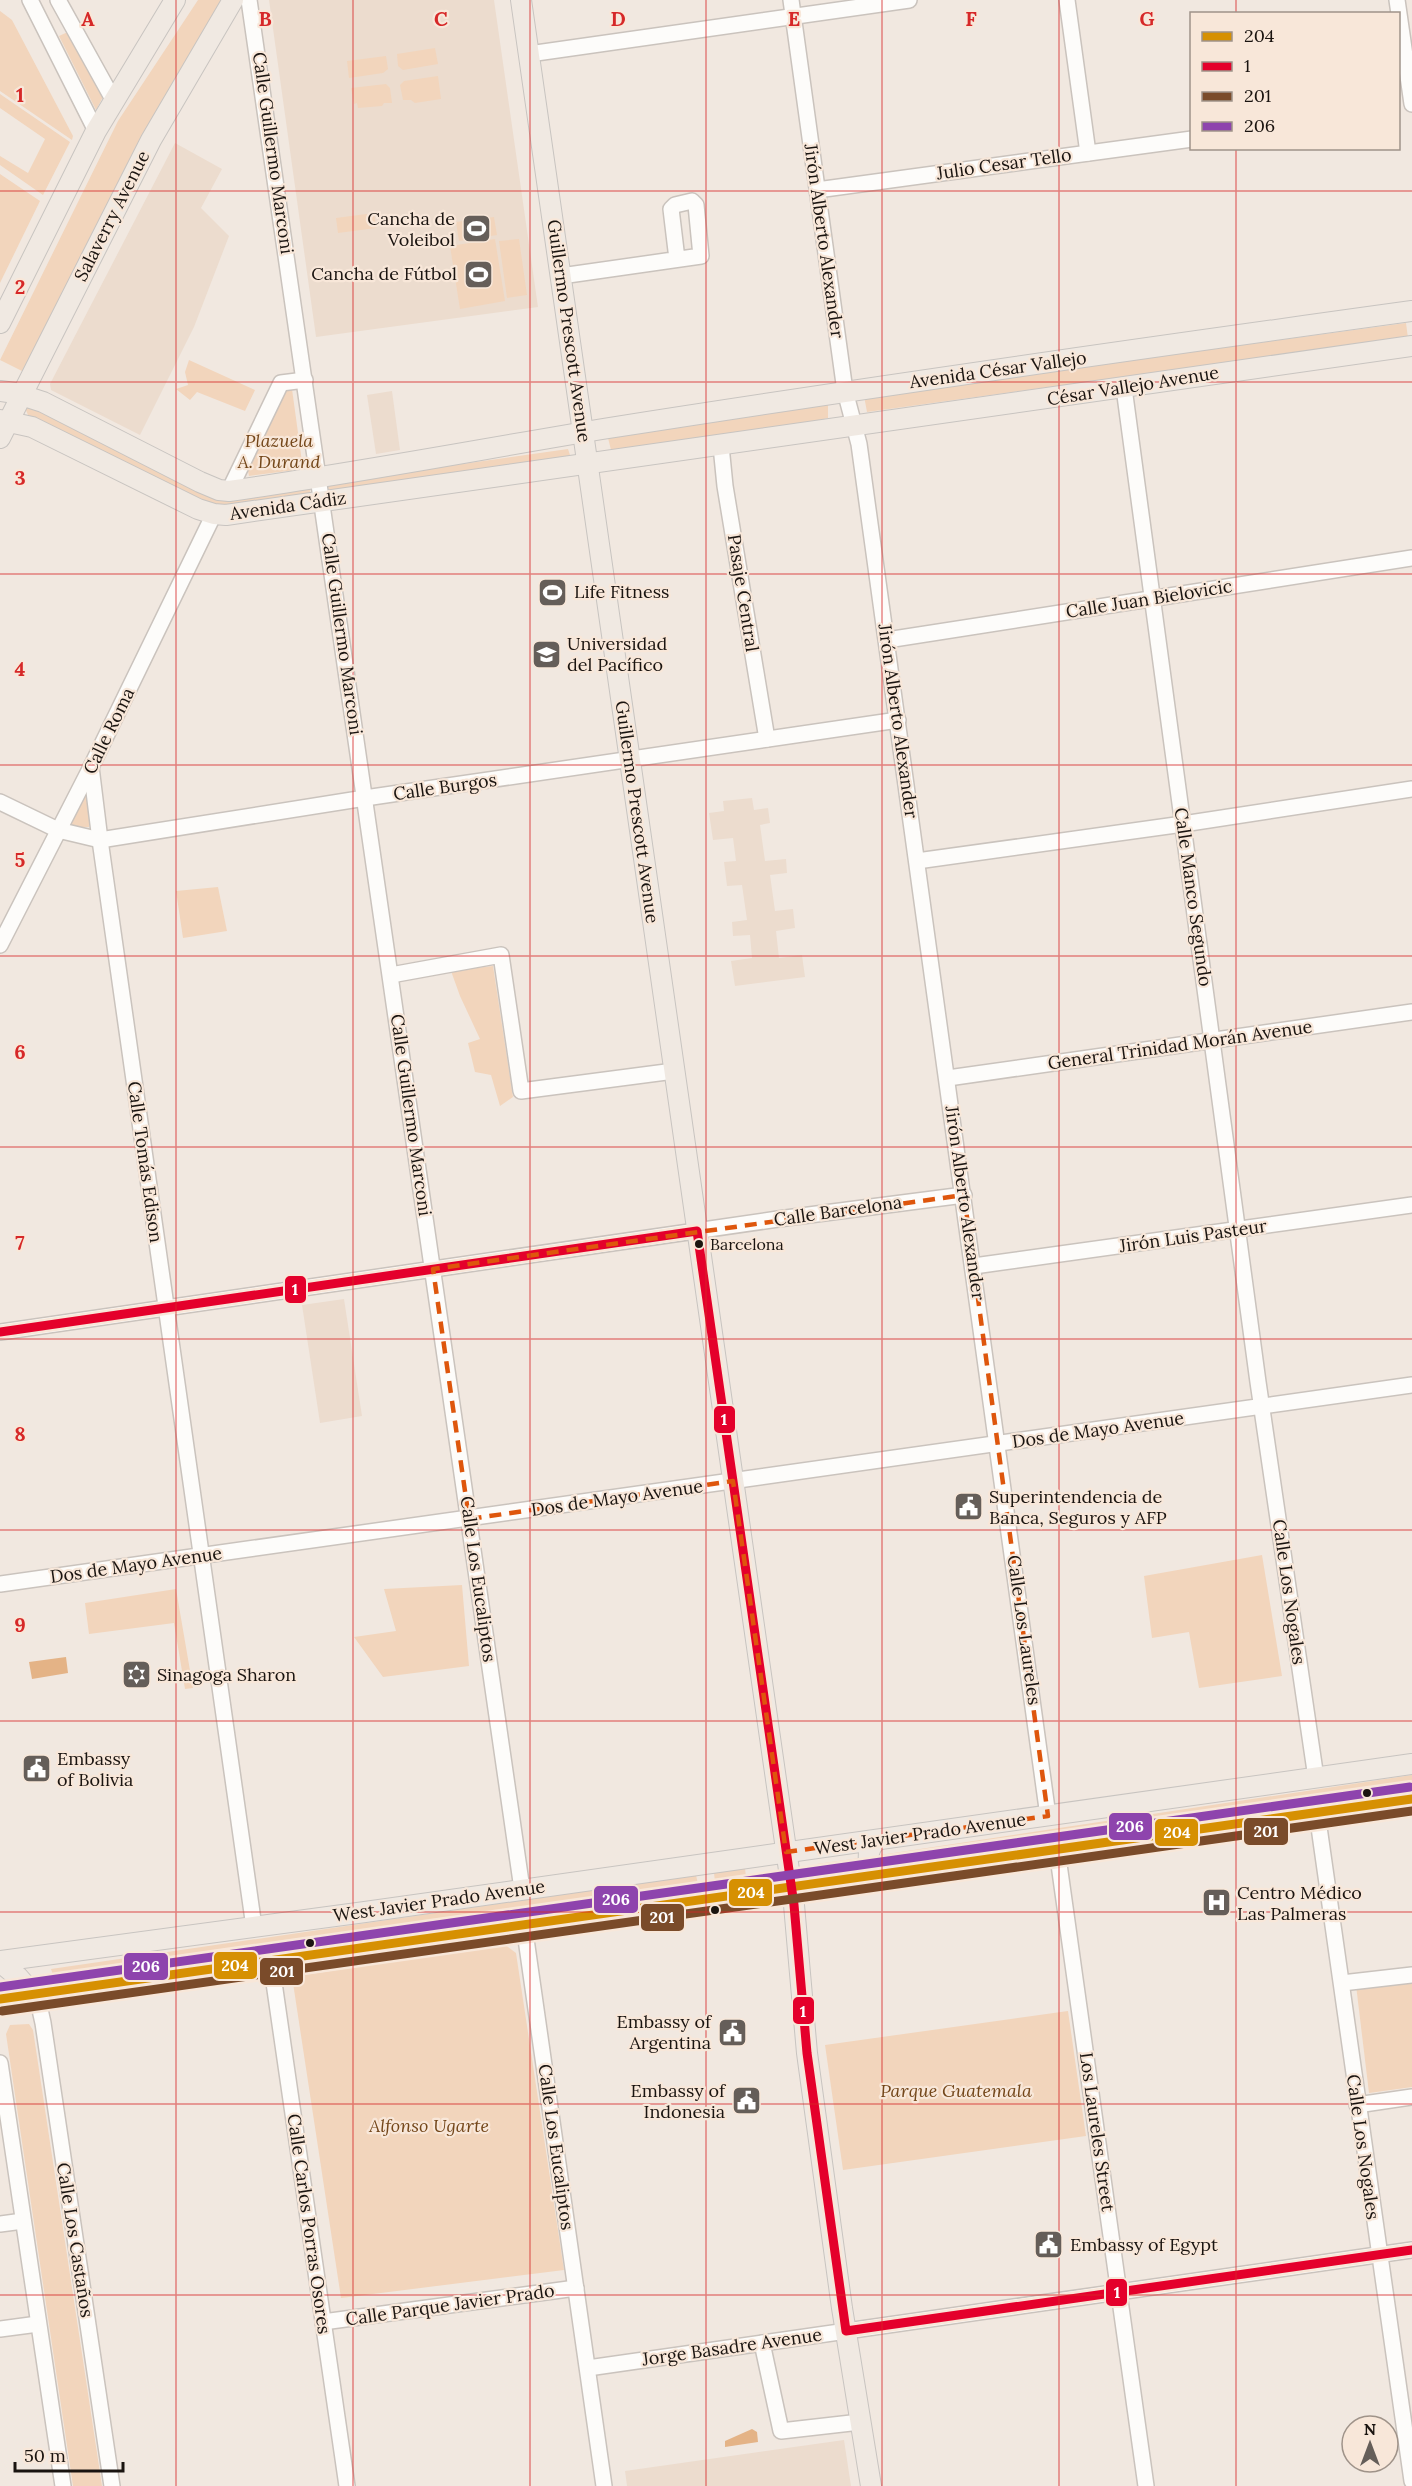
<svg xmlns="http://www.w3.org/2000/svg" width="1412" height="2486" font-family="Lora,serif">
<style>
.built{fill:#ecdcce}
.green{fill:#f2d5bc}
.water{fill:#e4b386}
.lines{fill:none;stroke-linecap:round;stroke-linejoin:round}
.minor-casing{stroke:#cac3bd;stroke-width:18}
.major-casing{stroke:#c8c4c0;stroke-width:22}
.minor{stroke:#fdfcfa;stroke-width:15}
.major{stroke:#f0e9e2;stroke-width:20}
.bus-1-casing{stroke:#f8e7d9;stroke-width:14}
.bus-2-casing{stroke:#f8e7d9;stroke-width:14}
.bus-3-casing{stroke:#f8e7d9;stroke-width:14}
.bus-4-casing{stroke:#f8e7d9;stroke-width:14}
.bus-1{stroke:#d69002;stroke-width:9}
.bus-2{stroke:#e4002b;stroke-width:9}
.bus-3{stroke:#7a4b2a;stroke-width:9}
.bus-4{stroke:#8e44ad;stroke-width:9}
.marked{fill:none;stroke:#de560c;stroke-width:4.5;stroke-dasharray:12 8;stroke-linejoin:round}
.grid{fill:none;stroke:#d62828;stroke-width:1.5;stroke-opacity:0.55}
.bus-dot{fill:#1a1410;stroke:#f8e7d9;stroke-width:2}
.labels{text-anchor:middle;stroke-width:4.5;stroke-linejoin:round;paint-order:stroke}
.bus-label{font-size:16px;fill:#1a1410;stroke:#f8e7d9;text-anchor:start}
.street-label{font-size:18px;fill:#1a1410;stroke:#f8e7d9}
.poi-label{font-size:18px;fill:#1a1410;stroke:#f8e7d9;text-anchor:start}
.park-label{font-size:18px;font-style:italic;fill:#734619;stroke:#f8e7d9}
.grid-label{font-size:20px;text-anchor:middle;font-weight:bold;fill:#d62828;stroke:#f8e7d9;stroke-width:4.5;stroke-linejoin:round;paint-order:stroke}
.line-badge{stroke:#f8e7d9;stroke-width:2}
.badge-label{font-size:16px;text-anchor:middle;font-weight:bold;fill:#fff}
</style>
<rect width="100%" height="100%" fill="#f1e8e0"/>
<!-- built -->
<g class="built">
<path d="M269 0H494L538 307 316 337Z"/>
<path d="M175 143 222 169 201 208 229 236 194 327 140 435 51 390 50 384Z"/>
<path d="M392 391 400 450 376 454 367 395Z"/>
<path d="M752 798 754 810 768 808 770 823 760 825 765 861 786 859 787 873 770 875 775 911 793 909 795 928 776 931 779 958 802 955 805 977 735 986 731 961 752 958 750 935 733 936 732 922 747 920 742 885 727 886 724 862 736 861 733 838 713 840 709 813 724 811 723 801Z"/>
<path d="M344 1299 362 1416 320 1423 302 1305Z"/>
<path d="M844 2440 851 2486H627L625 2471Z"/>
</g>
<!-- green -->
<g class="green">
<path d="M198 0H224L146 135 22 371 0 360 118 121Z"/>
<path d="M0 11 12 20 73 136 72 140 0 91Z"/>
<path d="M70 31 103 97 96 110 59 36Z"/>
<path d="M435 48 438 64 403 70 398 66 397 54Z"/>
<path d="M386 56 388 69 383 73 349 78 347 61Z"/>
<path d="M438 76 441 99 415 103 411 100H403L400 85 404 81Z"/>
<path d="M386 84 390 88 392 103H384L382 106 358 108 357 103 354 104 351 88Z"/>
<path d="M0 94 70 142 43 195 0 165V156L28 173 45 139 0 108Z"/>
<path d="M0 174 40 201 0 283Z"/>
<path d="M374 213 376 228 338 233 336 218Z"/>
<path d="M494 217 497 235 459 241 456 222Z"/>
<path d="M495 239 505 301 460 309 450 246Z"/>
<path d="M519 239 527 295 507 298 499 241Z"/>
<path d="M1406 323 1408 338 867 412 864 396Z"/>
<path d="M189 360 255 390 245 411 197 392 190 400 176 389 188 385 185 372Z"/>
<path d="M292 389 303 469 249 476 247 466 284 390Z"/>
<path d="M28 404 206 493 307 486 310 490V497L216 506 28 415 25 408Z"/>
<path d="M828 404V418L723 441 611 450 608 438Z"/>
<path d="M568 449 571 458 330 494 327 483Z"/>
<path d="M81 795 87 796 91 819 89 827H73L70 823Z"/>
<path d="M218 887 227 931 183 938 176 891Z"/>
<path d="M493 966 513 1097 500 1106 491 1075 475 1072 468 1043 480 1039 460 996 451 971Z"/>
<path d="M1262 1555 1282 1676 1199 1688 1189 1632 1152 1638 1144 1576Z"/>
<path d="M462 1585 469 1666 383 1677 354 1637 396 1631 384 1589Z"/>
<path d="M176 1589 193 1688 185 1689 174 1623 89 1634 85 1603Z"/>
<path d="M1412 1775V1789L877 1866 874 1856Z"/>
<path d="M860 1858 859 1864 862 1868 820 1875 817 1864Z"/>
<path d="M745 1868 746 1877 715 1882 714 1873Z"/>
<path d="M696 1875 698 1884 655 1890 622 1901 54 1978 51 1969Z"/>
<path d="M504 1944 516 1953 564 2270 341 2298 293 1983 298 1976Z"/>
<path d="M1412 1969V2087L1369 2093 1355 1977Z"/>
<path d="M1068 2011 1086 2136 843 2170 825 2045Z"/>
<path d="M29 2024 33 2030 102 2486H73L6 2034 10 2025Z"/>
</g>
<!-- water -->
<g class="water">
<path d="M66 1657 68 1673 32 1679 29 1662Z"/>
<path d="M752 2429 757 2432 758 2442 725 2447V2441Z"/>
</g>
<g class="lines">
<defs>
<g id="minor">
<path d="M30 0 96 131"/>
<path d="M58 0 114 101"/>
<path d="M249 0 522 1889"/>
<path d="M791 0 845 391 859 444 1048 1816"/>
<path d="M1067 0 1088 153"/>
<path d="M1397 0 1412 104"/>
<path d="M529 54 909 0"/>
<path d="M817 190 1192 139"/>
<path d="M561 276 701 256 696 205 692 201 675 205 671 209 677 259"/>
<path d="M1124 388 1258 1382 1316 1778"/>
<path d="M721 446 725 486 767 739"/>
<path d="M229 491 281 383 305 380"/>
<path d="M887 640 1412 558"/>
<path d="M91 767 100 840 254 1927"/>
<path d="M0 802 58 830 100 840 365 798 898 720"/>
<path d="M917 861 1183 824 1412 789"/>
<path d="M0 945 91 767 214 514"/>
<path d="M391 975 501 955 521 1091 674 1071"/>
<path d="M948 1078 1412 1012"/>
<path d="M974 1266 1412 1205"/>
<path d="M0 1332 778 1219 964 1195"/>
<path d="M0 1584 1412 1385"/>
<path d="M1317 1813 1412 2481"/>
<path d="M1057 1850 1146 2486"/>
<path d="M524 1925 604 2486"/>
<path d="M271 1962 347 2486"/>
<path d="M1342 1983 1412 1975"/>
<path d="M34 1995 39 2005 43 2023 112 2486"/>
<path d="M0 2063 63 2486"/>
<path d="M1357 2105 1412 2097"/>
<path d="M0 2224 23 2221"/>
<path d="M323 2322 576 2288"/>
<path d="M0 2329 38 2324"/>
<path d="M762 2343 781 2431 860 2422"/>
<path d="M588 2368 1412 2250"/>
</g>
<g id="major">
<path d="M521 0 794 1905 807 2053 842 2308 871 2486"/>
<path d="M0 323 96 131 175 0"/>
<path d="M0 391 15 393 43 402 200 482 219 490 229 491C356 473 482 449 609 428 876 386 1144 348 1412 311"/>
<path d="M0 420 32 427 198 509 214 514 226 515 1412 346"/>
<path d="M0 438 151 140 233 0"/>
<path d="M877 1840C865 1851 866 1866 879 1875"/>
<path d="M0 1961 365 1912 1412 1764"/>
<path d="M0 1962 18 1977 34 1995"/>
<path d="M0 1999 1412 1799"/>
</g>
</defs>
<!-- minor casing -->
<use href="#minor" class="minor-casing"/>
<!-- major casing -->
<use href="#major" class="major-casing"/>
<!-- minor -->
<use href="#minor" class="minor"/>
<!-- major -->
<use href="#major" class="major"/>
<defs>
<path id="bus-1" d="M0 1999 1412 1799"/>
<path id="bus-2" d="M0 1332 697 1231 794 1905 807 2053 846 2331 1412 2250"/>
<path id="bus-3" d="M2 2011 1412 1811"/>
<path id="bus-4" d="M0 1987 1410 1787"/>
</defs>
<!-- bus-1 casing -->
<use href="#bus-1" class="bus-1-casing"/>
<!-- bus-2 casing -->
<use href="#bus-2" class="bus-2-casing"/>
<!-- bus-3 casing -->
<use href="#bus-3" class="bus-3-casing"/>
<!-- bus-4 casing -->
<use href="#bus-4" class="bus-4-casing"/>
<!-- bus-1 -->
<use href="#bus-1" class="bus-1"/>
<!-- bus-2 -->
<use href="#bus-2" class="bus-2"/>
<!-- bus-3 -->
<use href="#bus-3" class="bus-3"/>
<!-- bus-4 -->
<use href="#bus-4" class="bus-4"/>
</g>
<!-- marked area -->
<path class="marked" d="M964 1195 1048 1816 786 1852 733 1481 469 1519 433 1269Z"/>
<!-- grid -->
<path class="grid" d="M176 0V2486M353 0V2486M530 0V2486M706 0V2486M882 0V2486M1059 0V2486M1236 0V14M1236 148V2486M0 191H1412M0 382H1412M0 574H1412M0 765H1412M0 956H1412M0 1147H1412M0 1339H1412M0 1530H1412M0 1721H1412M0 1912H1412M0 2104H1412M0 2295H1412"/>
<!-- icons -->
<defs>
<symbol id="stadium-square" viewBox="-11 -11 22 22"><rect x="-9" y="-9" width="18" height="18" rx="4" fill="#655e59" stroke="#f8e7d9"/><path d="M0-5a6.5 5 0 1 0 0 10a6.5 5 0 1 0 0-10ZM-3.5-1.8h7v3.6h-7Z" fill="#fff"/></symbol>
<symbol id="university-square" viewBox="-11 -11 22 22"><rect x="-9" y="-9" width="18" height="18" rx="4" fill="#655e59" stroke="#f8e7d9"/><path d="M0-5L7-2L0 1L-7-2ZM-4 1L0 2.5L4 1V4Q0 6-4 4Z" fill="#fff"/></symbol>
<symbol id="civic-square" viewBox="-11 -11 22 22"><rect x="-9" y="-9" width="18" height="18" rx="4" fill="#655e59" stroke="#f8e7d9"/><path d="M-.6-6.5H3V-4.5H.6V-3L4-1V1h2V6H-6V1h2V-1L-.6-3ZM-1.2 2.5V6h2.4V2.5Z" fill="#fff"/></symbol>
<symbol id="synagogue-square" viewBox="-11 -11 22 22"><rect x="-9" y="-9" width="18" height="18" rx="4" fill="#655e59" stroke="#f8e7d9"/><path d="M0-6.5L5.6 3.2H-5.6ZM0 6.5L5.6-3.2H-5.6Z" fill="#fff"/></symbol>
<symbol id="hospital-square" viewBox="-11 -11 22 22"><rect x="-9" y="-9" width="18" height="18" rx="4" fill="#655e59" stroke="#f8e7d9"/><path d="M-5-5h3v3.5h4V-5h3V5h-3V1.5h-4V5h-3Z" fill="#fff"/></symbol>
</defs>
<g fill-rule="evenodd">
<use href="#stadium-square" x="460" y="212" width="33" height="33"/>
<use href="#stadium-square" x="462" y="258" width="33" height="33"/>
<use href="#stadium-square" x="536" y="576" width="33" height="33"/>
<use href="#university-square" x="530" y="638" width="33" height="33"/>
<use href="#civic-square" x="952" y="1490" width="33" height="33"/>
<use href="#synagogue-square" x="120" y="1658" width="33" height="33"/>
<use href="#civic-square" x="20" y="1752" width="33" height="33"/>
<use href="#hospital-square" x="1200" y="1886" width="33" height="33"/>
<use href="#civic-square" x="716" y="2016" width="33" height="33"/>
<use href="#civic-square" x="730" y="2084" width="33" height="33"/>
<use href="#civic-square" x="1032" y="2228" width="33" height="33"/>
</g>
<!-- markers -->
<g class="bus-dot">
<circle cx="699" cy="1244" r="5"/>
<circle cx="1367" cy="1793" r="5"/>
<circle cx="715" cy="1910" r="5"/>
<circle cx="310" cy="1943" r="5"/>
</g>
<g class="labels">
<!-- bus labels -->
<g class="bus-label">
<text x="710" y="1250">Barcelona</text>
</g>
<!-- street labels -->
<g class="street-label">
<text transform="translate(273 153) rotate(82)" y="6">Calle Guillermo Marconi</text>
<text transform="translate(1004 164) rotate(-8)" y="6">Julio Cesar Tello</text>
<text transform="translate(112 216) rotate(-63)" y="6">Salaverry Avenue</text>
<text transform="translate(824 241) rotate(82)" y="6">Jirón Alberto Alexander</text>
<text transform="translate(569 331) rotate(82)" y="6">Guillermo Prescott Avenue</text>
<text transform="translate(998 370) rotate(-8)" y="6">Avenida César Vallejo</text>
<text transform="translate(1133 386) rotate(-9)" y="6">César Vallejo Avenue</text>
<text transform="translate(288 506) rotate(-8)" y="6">Avenida Cádiz</text>
<text transform="translate(743 593) rotate(81)" y="6">Pasaje Central</text>
<text transform="translate(1149 599) rotate(-9)" y="6">Calle Juan Bielovicic</text>
<text transform="translate(342 634) rotate(82)" y="6">Calle Guillermo Marconi</text>
<text transform="translate(898 721) rotate(82)" y="6">Jirón Alberto Alexander</text>
<text transform="translate(109 731) rotate(-64)" y="6">Calle Roma</text>
<text transform="translate(445 787) rotate(-8)" y="6">Calle Burgos</text>
<text transform="translate(637 812) rotate(82)" y="6">Guillermo Prescott Avenue</text>
<text transform="translate(1193 897) rotate(82)" y="6">Calle Manco Segundo</text>
<text transform="translate(1180 1045) rotate(-8)" y="6">General Trinidad Morán Avenue</text>
<text transform="translate(411 1115) rotate(82)" y="6">Calle Guillermo Marconi</text>
<text transform="translate(145 1162) rotate(82)" y="6">Calle Tomás Edison</text>
<text transform="translate(965 1203) rotate(82)" y="6">Jirón Alberto Alexander</text>
<text transform="translate(838 1211) rotate(-8)" y="6">Calle Barcelona</text>
<text transform="translate(1193 1236) rotate(-8)" y="6">Jirón Luis Pasteur</text>
<text transform="translate(1098 1430) rotate(-8)" y="6">Dos de Mayo Avenue</text>
<text transform="translate(617 1498) rotate(-8)" y="6">Dos de Mayo Avenue</text>
<text transform="translate(136 1565) rotate(-8)" y="6">Dos de Mayo Avenue</text>
<text transform="translate(478 1579) rotate(82)" y="6">Calle Los Eucaliptos</text>
<text transform="translate(1289 1592) rotate(82)" y="6">Calle Los Nogales</text>
<text transform="translate(1024 1630) rotate(82)" y="6">Calle Los Laureles</text>
<text transform="translate(920 1834) rotate(-8)" y="6">West Javier Prado Avenue</text>
<text transform="translate(439 1901) rotate(-8)" y="6">West Javier Prado Avenue</text>
<text transform="translate(1097 2132) rotate(82)" y="6">Los Laureles Street</text>
<text transform="translate(556 2147) rotate(82)" y="6">Calle Los Eucaliptos</text>
<text transform="translate(1363 2147) rotate(82)" y="6">Calle Los Nogales</text>
<text transform="translate(309 2224) rotate(82)" y="6">Calle Carlos Porras Osores</text>
<text transform="translate(75 2240) rotate(81)" y="6">Calle Los Castaños</text>
<text transform="translate(450 2305) rotate(-8)" y="6">Calle Parque Javier Prado</text>
<text transform="translate(732 2347) rotate(-8)" y="6">Jorge Basadre Avenue</text>
</g>
<!-- poi labels -->
<g class="poi-label">
<text x="455" y="225" text-anchor="end">Cancha de<tspan x="455" dy="21">Voleibol</tspan></text>
<text x="457" y="280" text-anchor="end">Cancha de Fútbol</text>
<text x="574" y="598">Life Fitness</text>
<text x="567" y="650">Universidad<tspan x="567" dy="21">del Pacífico</tspan></text>
<text x="989" y="1503">Superintendencia de<tspan x="989" dy="21">Banca, Seguros y AFP</tspan></text>
<text x="157" y="1681">Sinagoga Sharon</text>
<text x="57" y="1765">Embassy<tspan x="57" dy="21">of Bolivia</tspan></text>
<text x="1237" y="1899">Centro Médico<tspan x="1237" dy="21">Las Palmeras</tspan></text>
<text x="711" y="2028" text-anchor="end">Embassy of<tspan x="711" dy="21">Argentina</tspan></text>
<text x="725" y="2097" text-anchor="end">Embassy of<tspan x="725" dy="21">Indonesia</tspan></text>
<text x="1070" y="2251">Embassy of Egypt</text>
</g>
<!-- park labels -->
<g class="park-label">
<text x="279" y="447">Plazuela<tspan x="279" dy="21">A. Durand</tspan></text>
<text x="956" y="2097">Parque Guatemala</text>
<text x="429" y="2132">Alfonso Ugarte</text>
</g>
</g>
<g class="grid-label">
<text x="88" y="26">A</text>
<text x="265" y="26">B</text>
<text x="441" y="26">C</text>
<text x="618" y="26">D</text>
<text x="794" y="26">E</text>
<text x="971" y="26">F</text>
<text x="1147" y="26">G</text>
<text x="20" y="102">1</text>
<text x="20" y="294">2</text>
<text x="20" y="485">3</text>
<text x="20" y="676">4</text>
<text x="20" y="867">5</text>
<text x="20" y="1059">6</text>
<text x="20" y="1250">7</text>
<text x="20" y="1441">8</text>
<text x="20" y="1632">9</text>
</g>
<g class="line-badge">
<rect x="284" y="1275" width="23" height="29" rx="6" fill="#e4002b"/>
<rect x="713" y="1405" width="23" height="29" rx="6" fill="#e4002b"/>
<rect x="1108" y="1812" width="45" height="29" rx="6" fill="#8e44ad"/>
<rect x="1243" y="1817" width="46" height="29" rx="6" fill="#7a4b2a"/>
<rect x="1154" y="1818" width="45" height="29" rx="6" fill="#d69002"/>
<rect x="728" y="1878" width="45" height="29" rx="6" fill="#d69002"/>
<rect x="593" y="1885" width="46" height="29" rx="6" fill="#8e44ad"/>
<rect x="640" y="1903" width="45" height="29" rx="6" fill="#7a4b2a"/>
<rect x="213" y="1951" width="45" height="29" rx="6" fill="#d69002"/>
<rect x="123" y="1952" width="46" height="29" rx="6" fill="#8e44ad"/>
<rect x="259" y="1957" width="45" height="29" rx="6" fill="#7a4b2a"/>
<rect x="792" y="1996" width="23" height="29" rx="6" fill="#e4002b"/>
<rect x="1105" y="2278" width="23" height="29" rx="6" fill="#e4002b"/>
</g>
<g class="badge-label">
<text x="295" y="1295">1</text>
<text x="724" y="1425">1</text>
<text x="1130" y="1832">206</text>
<text x="1266" y="1837">201</text>
<text x="1177" y="1838">204</text>
<text x="751" y="1898">204</text>
<text x="616" y="1905">206</text>
<text x="662" y="1923">201</text>
<text x="235" y="1971">204</text>
<text x="146" y="1972">206</text>
<text x="282" y="1977">201</text>
<text x="803" y="2017">1</text>
<text x="1117" y="2298">1</text>
</g>
<!-- legend -->
<rect x="1190" y="12" width="210" height="138" fill="#f8e7d9" stroke="#9f9389" stroke-width="1.5"/>
<rect x="1202" y="32" width="30" height="9" fill="#d69002" stroke="#9f9389" stroke-width="1.5"/>
<text x="1244" y="42" font-size="18" fill="#1a1410">204</text>
<rect x="1202" y="62" width="30" height="9" fill="#e4002b" stroke="#9f9389" stroke-width="1.5"/>
<text x="1244" y="72" font-size="18" fill="#1a1410">1</text>
<rect x="1202" y="92" width="30" height="9" fill="#7a4b2a" stroke="#9f9389" stroke-width="1.5"/>
<text x="1244" y="102" font-size="18" fill="#1a1410">201</text>
<rect x="1202" y="122" width="30" height="9" fill="#8e44ad" stroke="#9f9389" stroke-width="1.5"/>
<text x="1244" y="132" font-size="18" fill="#1a1410">206</text>
<!-- north arrow -->
<g transform="translate(1370 2444)"><circle r="28" fill="#f8e7d9" stroke="#9f9389" stroke-width="1.5"/>
<path d="M0-4.5L10 22L0 15L-10 22Z" fill="#655e59"/>
<text y="-9" font-size="16" font-weight="bold" text-anchor="middle" fill="#1a1410">N</text>
</g>
<!-- scale -->
<path d="M15 2462v9h108v-9" fill="none" stroke="#1a1410" stroke-width="3"/>
<text x="24" y="2462" font-size="18" fill="#1a1410" stroke="#f8e7d9" stroke-width="4.5" paint-order="stroke">50 m</text>
</svg>
